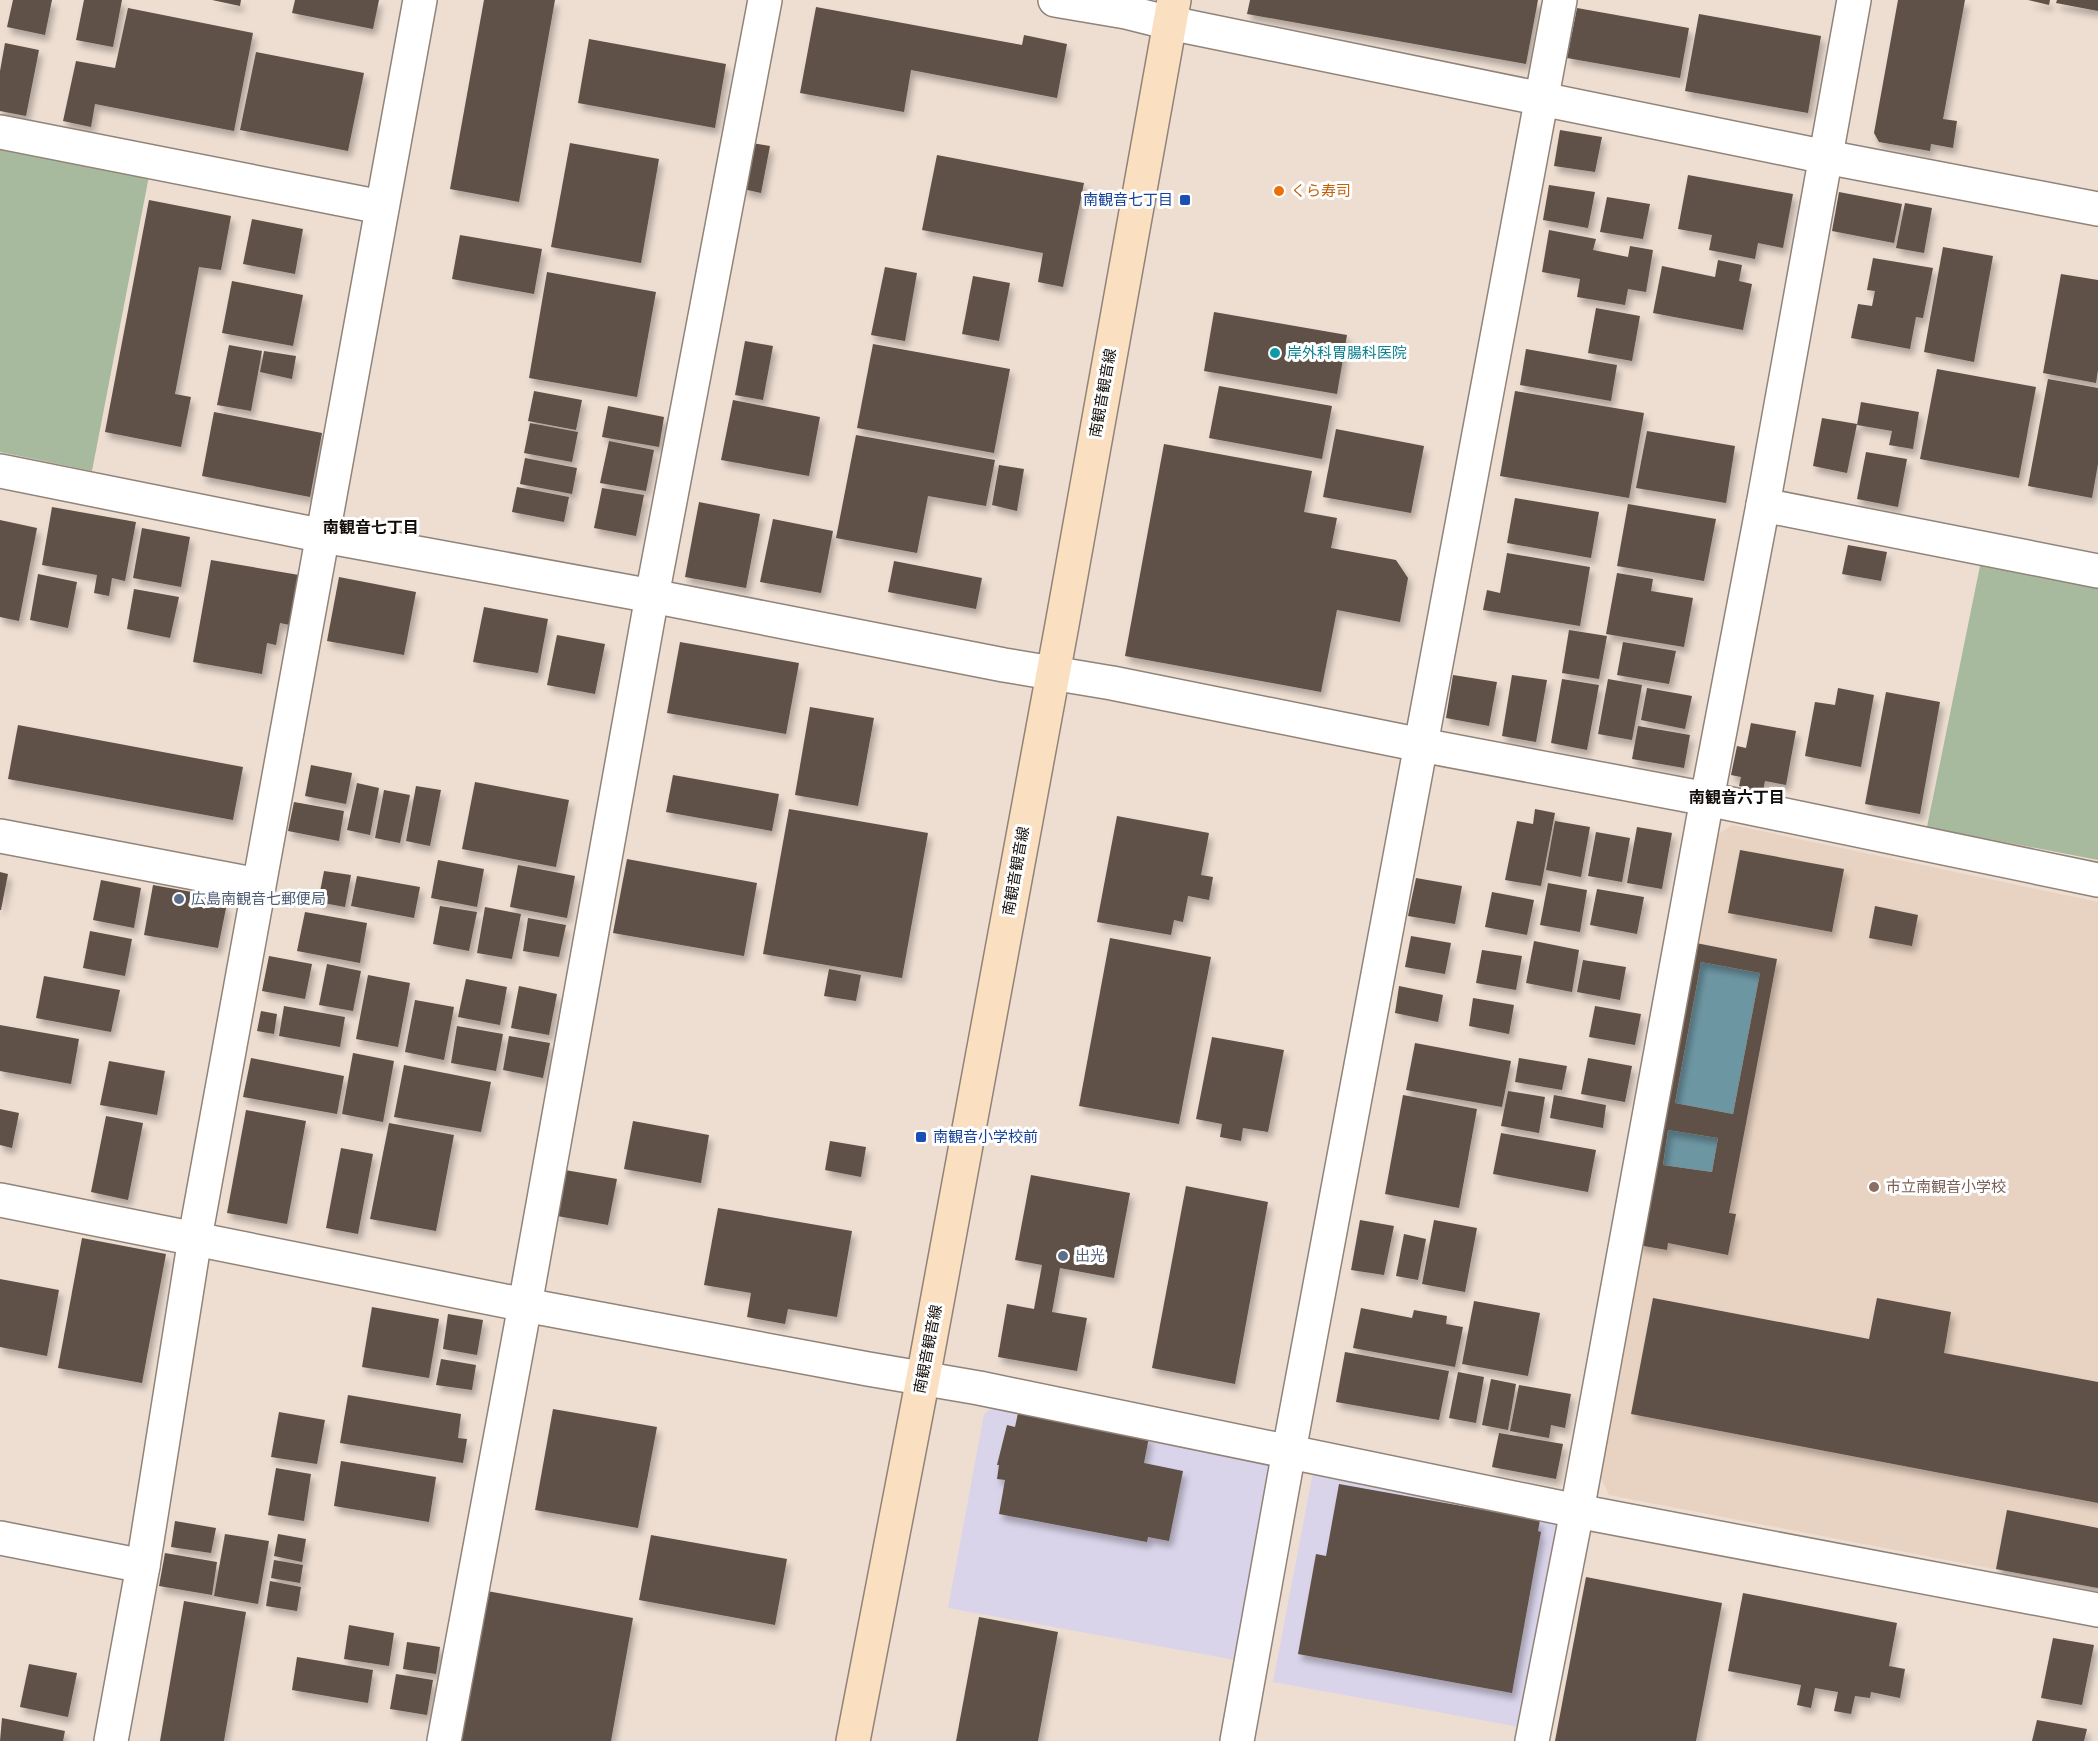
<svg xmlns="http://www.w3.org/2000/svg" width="2098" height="1741" font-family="Manrope,'Noto Sans JP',sans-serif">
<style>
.commercial{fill:#d9d4ea}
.built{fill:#e8d2c1}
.green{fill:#a7ba9d}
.water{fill:#6d96a3}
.building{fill:#5e5147;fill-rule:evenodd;filter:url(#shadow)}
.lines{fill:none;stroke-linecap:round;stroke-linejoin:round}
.street-casing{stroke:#918378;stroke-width:36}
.secondary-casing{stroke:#918378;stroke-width:36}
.street{stroke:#fff;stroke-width:33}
.secondary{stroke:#fadfc0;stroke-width:33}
.food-dot{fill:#e8710a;stroke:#fff;stroke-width:2}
.transit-dot{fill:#1a4fb4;stroke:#fff;stroke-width:2}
.culture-dot{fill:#0f9aa8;stroke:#fff;stroke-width:2}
.service-dot{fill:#5c6f8a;stroke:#fff;stroke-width:2}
.education-dot{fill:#8d6e63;stroke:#fff;stroke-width:2}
.labels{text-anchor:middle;stroke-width:6;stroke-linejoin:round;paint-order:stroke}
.food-label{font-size:15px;fill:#c56008;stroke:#fff;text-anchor:start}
.transit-label{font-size:15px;fill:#164399;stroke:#fff;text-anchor:end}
.culture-label{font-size:15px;fill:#0d838f;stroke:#fff;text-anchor:start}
.street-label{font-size:15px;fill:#120d09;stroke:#fff}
.service-label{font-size:15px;fill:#4e5e75;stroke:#fff;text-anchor:start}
.education-label{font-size:15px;fill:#785e54;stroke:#fff;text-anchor:start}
.neighbourhood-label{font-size:16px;font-weight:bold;fill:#120d09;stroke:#fff}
</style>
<defs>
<filter id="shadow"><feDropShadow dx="3.5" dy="6" stdDeviation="3" flood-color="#0004"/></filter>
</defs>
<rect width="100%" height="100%" fill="#eeded2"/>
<!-- commercial -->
<g class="commercial">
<path d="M998 1404 1270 1455 1281 1472 1246 1662 948 1608 984 1414Z"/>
<path d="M1314 1467 1560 1512 1519 1727 1273 1682Z"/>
</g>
<!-- built -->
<path class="built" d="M1732 825 2098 902V1589L1609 1495 1598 1472 1714 837Z"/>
<!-- green -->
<g class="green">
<path d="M0 148 149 176 92 471 0 452Z"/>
<path d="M1981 561 2098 583V860L1927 827Z"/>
</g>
<!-- water -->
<g class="water">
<path d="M1701 962 1760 973 1733 1114 1675 1103Z"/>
<path d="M1668 1130 1718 1138 1712 1172 1663 1165Z"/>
</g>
<!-- building -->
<g class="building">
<path d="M13 0H52L45 35 7 27Z"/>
<path d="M84 0H122L113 47 76 40Z"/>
<path d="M212 0H241L240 6Z"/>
<path d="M295 0H379L373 29 292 13Z"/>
<path d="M484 0H555L519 202 450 189Z"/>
<path d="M1250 0H1538L1526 64 1247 14Z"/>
<path d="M1898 0H1965L1943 119 1957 121 1953 148 1931 144 1930 151 1879 142 1874 133Z"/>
<path d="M2028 0H2050L2049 5Z"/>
<path d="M2057 0H2098V11L2056 3Z"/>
<path d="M816 7 1022 45 1024 35 1067 44 1057 98 911 70 904 112 800 93Z"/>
<path d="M128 8 253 33 234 131 95 104 91 127 63 121 76 61 115 68Z"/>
<path d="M1577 8 1689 28 1680 78 1567 58Z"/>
<path d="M1699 14 1821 36 1808 113 1685 91Z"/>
<path d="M589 39 726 64 715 128 578 103Z"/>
<path d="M5 43 39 50 26 116 0 111V71Z"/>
<path d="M256 52 364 73 348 151 240 130Z"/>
<path d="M1560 130 1602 137 1595 172 1554 166Z"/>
<path d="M570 143 659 159 641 263 551 247Z"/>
<path d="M752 143 770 146 761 193 743 189Z"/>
<path d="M937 155 1084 183 1063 287 1038 282 1043 253 922 230Z"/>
<path d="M1688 175 1793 194 1783 248 1758 243 1755 259 1709 250 1712 235 1678 229Z"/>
<path d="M1549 185 1595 192 1588 228 1543 220Z"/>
<path d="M1839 192 1902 204 1894 243 1832 231Z"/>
<path d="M1607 197 1650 204 1643 239 1600 232Z"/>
<path d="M149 200 231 216 221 270 199 267 175 394 191 397 181 447 105 432Z"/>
<path d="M1905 203 1932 208 1924 253 1896 248Z"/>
<path d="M252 219 303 229 295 274 243 264Z"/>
<path d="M1549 230 1596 239 1593 250 1628 257 1630 246 1653 250 1646 292 1628 289 1625 305 1577 297 1580 279 1542 272Z"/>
<path d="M460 235 542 249 534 294 452 279Z"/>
<path d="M1943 247 1993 256 1974 362 1924 352Z"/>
<path d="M1873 258 1933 268 1923 318 1916 317 1910 349 1851 338 1858 304 1872 306 1875 291 1867 290Z"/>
<path d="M1718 260 1742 265 1739 281 1752 284 1743 330 1653 313 1662 266 1715 277Z"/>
<path d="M885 267 917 273 905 341 871 335Z"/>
<path d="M547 272 656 292 637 397 529 378Z"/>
<path d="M2061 274 2098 280V370L2096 383 2043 373Z"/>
<path d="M973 276 1010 283 999 341 962 334Z"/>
<path d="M232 281 303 295 293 346 222 333Z"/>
<path d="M1596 308 1640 316 1632 361 1588 353Z"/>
<path d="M1214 312 1347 335 1337 394 1204 371Z"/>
<path d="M745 341 773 346 763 400 735 395Z"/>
<path d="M873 344 1010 369 994 453 857 428Z"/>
<path d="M229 345 262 351 251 411 217 405Z"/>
<path d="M1526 349 1617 365 1611 401 1520 385Z"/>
<path d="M264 351 296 356 292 379 260 372Z"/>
<path d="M1937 369 2036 387 2019 478 1920 459Z"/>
<path d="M2048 379 2098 388V464L2092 498 2028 486Z"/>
<path d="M1219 386 1332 406 1322 459 1209 438Z"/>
<path d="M534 391 582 400 576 430 528 421Z"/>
<path d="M1515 391 1644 413 1629 498 1500 476Z"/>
<path d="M733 400 820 417 809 476 721 460Z"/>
<path d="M1861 402 1919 412 1913 449 1889 445 1892 431 1857 425Z"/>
<path d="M608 406 664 417 659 447 602 437Z"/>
<path d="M214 412 322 433 310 497 202 476Z"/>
<path d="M1822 418 1857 424 1847 473 1813 466Z"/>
<path d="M530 423 578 432 572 462 524 453Z"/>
<path d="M1336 429 1424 446 1411 513 1323 497Z"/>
<path d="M1647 431 1735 446 1726 503 1636 488Z"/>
<path d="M856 435 995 460 986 506 928 496 917 553 836 538Z"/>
<path d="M609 441 654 450 646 491 600 483Z"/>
<path d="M1164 444 1312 471 1304 512 1337 518 1331 548 1396 560 1408 578 1400 622 1337 610 1321 692 1125 656Z"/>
<path d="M1866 452 1907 459 1898 507 1857 499Z"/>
<path d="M525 458 577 468 572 494 520 484Z"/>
<path d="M999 465 1024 469 1017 511 992 505Z"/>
<path d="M517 487 569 497 564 522 512 512Z"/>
<path d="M602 488 644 495 636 536 594 528Z"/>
<path d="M1515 498 1599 512 1591 558 1507 543Z"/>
<path d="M699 502 760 514 746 588 685 577Z"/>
<path d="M1628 504 1716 519 1704 581 1617 566Z"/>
<path d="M52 507 136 522 125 581 112 578 109 596 94 593 97 575 42 565Z"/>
<path d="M773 519 833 531 821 593 760 582Z"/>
<path d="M0 520 37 528 19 621 0 617Z"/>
<path d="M142 528 190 537 181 587 133 578Z"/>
<path d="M1848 545 1887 552 1881 581 1842 574Z"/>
<path d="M1507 553 1590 567 1580 626 1483 610 1487 590 1500 593Z"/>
<path d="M211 560 299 575 290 625 280 623 276 645 267 643 262 674 193 662Z"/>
<path d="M894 561 982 578 976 609 888 592Z"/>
<path d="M1617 573 1653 579 1651 591 1693 598 1684 647 1606 634Z"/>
<path d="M38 574 77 582 68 628 30 620Z"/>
<path d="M339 577 416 592 404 655 327 641Z"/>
<path d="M134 589 179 597 170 638 127 629Z"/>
<path d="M484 607 548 619 538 673 473 662Z"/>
<path d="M1569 630 1607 636 1599 679 1562 673Z"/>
<path d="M557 635 605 644 595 694 547 685Z"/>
<path d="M680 642 799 663 786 734 667 713Z"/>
<path d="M1623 642 1676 651 1669 684 1617 675Z"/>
<path d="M1453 675 1497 682 1489 726 1446 718Z"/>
<path d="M1512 675 1547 680 1536 742 1502 736Z"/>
<path d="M1562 679 1599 685 1587 750 1551 743Z"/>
<path d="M1608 679 1642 685 1632 740 1598 734Z"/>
<path d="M1647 688 1692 696 1685 729 1641 720Z"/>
<path d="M1838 688 1874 695 1861 767 1805 756 1815 702 1835 705Z"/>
<path d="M1886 692 1940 702 1920 814 1865 804Z"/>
<path d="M810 707 874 718 858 806 795 795Z"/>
<path d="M1751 723 1796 731 1786 785 1765 781 1763 791 1739 786 1741 777 1731 775 1737 746 1746 748Z"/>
<path d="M18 725 243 767 233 820 8 779Z"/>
<path d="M1638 726 1690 735 1684 768 1632 759Z"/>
<path d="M311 765 352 773 346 804 305 796Z"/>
<path d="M673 775 779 794 772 831 666 812Z"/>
<path d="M475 782 569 800 556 867 462 849Z"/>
<path d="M357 783 379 788 370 835 347 830Z"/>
<path d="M416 786 441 790 430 846 406 841Z"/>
<path d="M384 790 410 795 400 843 375 838Z"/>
<path d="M294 802 344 811 339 841 288 831Z"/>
<path d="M789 809 928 833 902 978 763 954Z"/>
<path d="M1535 809 1555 813 1541 886 1505 880 1517 821 1533 824Z"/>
<path d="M1117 816 1209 833 1201 875 1213 877 1209 900 1188 896 1183 922 1174 920 1171 935 1097 922Z"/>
<path d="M1555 821 1590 827 1581 877 1546 870Z"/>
<path d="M1637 827 1672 833 1662 889 1627 883Z"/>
<path d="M1596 832 1630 838 1622 882 1588 876Z"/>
<path d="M1740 850 1844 869 1832 932 1728 913Z"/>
<path d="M627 859 757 883 744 956 613 933Z"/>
<path d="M438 860 484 869 477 907 431 898Z"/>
<path d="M518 865 575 876 567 918 510 907Z"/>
<path d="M324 871 351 875 345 907 318 902Z"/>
<path d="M0 872 8 874 1 910H0Z"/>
<path d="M357 876 420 887 414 918 351 906Z"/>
<path d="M1416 878 1462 886 1455 924 1408 916Z"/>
<path d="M101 880 141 888 134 928 93 920Z"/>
<path d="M1548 883 1587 890 1580 932 1540 925Z"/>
<path d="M153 885 220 897 226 908 218 948 144 935Z"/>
<path d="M1597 889 1644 897 1637 934 1590 925Z"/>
<path d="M1492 892 1534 900 1527 935 1485 927Z"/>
<path d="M440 906 477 912 469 951 433 944Z"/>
<path d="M1875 906 1918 915 1912 946 1869 938Z"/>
<path d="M485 907 521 914 512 959 477 953Z"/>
<path d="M305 912 367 923 360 963 297 951Z"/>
<path d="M528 918 566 925 559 957 523 951Z"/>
<path d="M90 931 132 939 125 976 83 968Z"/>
<path d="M1411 936 1451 943 1445 974 1405 967Z"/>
<path d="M1110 938 1211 957 1179 1124 1079 1106Z"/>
<path d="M1534 941 1579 950 1572 992 1526 983Z"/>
<path d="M1696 943 1777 959 1729 1213 1736 1214 1728 1255 1668 1243 1667 1250 1638 1245ZM1701 962 1760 973 1733 1114 1675 1103ZM1668 1130 1718 1138 1712 1172 1663 1165Z"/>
<path d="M1482 950 1522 956 1516 990 1476 983Z"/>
<path d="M269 956 312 964 305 999 262 991Z"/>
<path d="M1583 960 1626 967 1620 1000 1577 992Z"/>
<path d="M327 964 361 971 353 1011 319 1005Z"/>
<path d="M829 969 861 975 856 1001 824 996Z"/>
<path d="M368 975 410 983 398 1047 356 1039Z"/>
<path d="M44 976 120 990 111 1032 36 1018Z"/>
<path d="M466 979 507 987 500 1025 458 1017Z"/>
<path d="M519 986 557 994 549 1035 511 1028Z"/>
<path d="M1399 986 1443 995 1438 1022 1395 1013Z"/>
<path d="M1473 998 1514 1005 1509 1034 1469 1026Z"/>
<path d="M415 1000 454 1007 444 1060 405 1052Z"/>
<path d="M284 1006 345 1017 340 1047 279 1036Z"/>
<path d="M1595 1006 1641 1014 1635 1045 1589 1037Z"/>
<path d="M261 1011 277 1014 274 1034 257 1031Z"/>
<path d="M0 1025 79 1039 71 1084 0 1071Z"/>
<path d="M457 1026 503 1034 496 1071 451 1063Z"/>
<path d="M509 1036 550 1043 543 1078 503 1070Z"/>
<path d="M1212 1037 1284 1050 1268 1132 1243 1128 1241 1141 1220 1137 1222 1124 1196 1119Z"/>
<path d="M1415 1043 1511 1061 1502 1107 1406 1090Z"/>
<path d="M353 1053 394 1061 383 1122 342 1114Z"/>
<path d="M251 1058 344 1076 337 1114 243 1097Z"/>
<path d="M1519 1058 1567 1066 1562 1090 1515 1082Z"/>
<path d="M1588 1058 1632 1066 1625 1102 1581 1094Z"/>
<path d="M109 1061 165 1071 157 1115 100 1105Z"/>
<path d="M404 1065 491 1082 481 1132 394 1117Z"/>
<path d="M1508 1091 1545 1097 1539 1133 1501 1126Z"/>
<path d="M1403 1095 1477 1109 1459 1208 1385 1194Z"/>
<path d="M1554 1095 1606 1105 1603 1128 1550 1118Z"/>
<path d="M0 1109 19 1113 12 1148 0 1145Z"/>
<path d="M246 1110 306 1121 287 1224 227 1213Z"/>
<path d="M106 1116 143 1123 128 1200 91 1192Z"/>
<path d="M633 1121 709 1135 701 1183 624 1169Z"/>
<path d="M389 1123 454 1135 436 1231 370 1219Z"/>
<path d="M1501 1133 1596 1150 1588 1192 1493 1174Z"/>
<path d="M830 1141 866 1147 861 1177 825 1170Z"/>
<path d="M341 1148 373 1154 358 1234 326 1228Z"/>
<path d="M565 1170 617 1179 608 1225 557 1216Z"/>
<path d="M1031 1175 1130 1193 1114 1278 1060 1268 1052 1312 1087 1318 1077 1371 998 1357 1007 1304 1034 1309 1042 1265 1015 1260Z"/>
<path d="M1186 1186 1268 1202 1235 1384 1152 1368Z"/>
<path d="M718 1208 852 1231 837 1317 788 1309 785 1324 747 1317 751 1293 704 1285Z"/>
<path d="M1360 1220 1394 1226 1384 1275 1351 1270Z"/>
<path d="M1434 1220 1477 1228 1465 1292 1422 1284Z"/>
<path d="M1404 1234 1426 1239 1418 1280 1396 1276Z"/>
<path d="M82 1238 166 1254 142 1383 58 1368Z"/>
<path d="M0 1279 59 1290 47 1356 0 1347Z"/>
<path d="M1653 1298 1869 1339 1877 1298 1951 1312 1944 1353 2098 1382V1503L1631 1414Z"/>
<path d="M1474 1301 1540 1313 1528 1376 1462 1364Z"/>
<path d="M372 1307 439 1319 429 1378 362 1367Z"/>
<path d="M1361 1308 1412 1318 1414 1310 1447 1316 1446 1324 1463 1327 1455 1367 1353 1348Z"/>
<path d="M448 1314 483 1320 477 1355 443 1349Z"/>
<path d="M1345 1352 1449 1371 1439 1420 1336 1402Z"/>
<path d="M441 1359 476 1365 472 1390 436 1385Z"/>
<path d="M1458 1372 1484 1377 1476 1423 1449 1418Z"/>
<path d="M1491 1379 1516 1384 1508 1430 1482 1425Z"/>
<path d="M1519 1385 1571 1394 1565 1428 1551 1425 1549 1438 1510 1431Z"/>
<path d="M348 1395 461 1414 458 1438 467 1439 463 1463 340 1443Z"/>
<path d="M553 1409 657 1427 638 1528 535 1510Z"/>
<path d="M279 1412 325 1420 317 1464 271 1457Z"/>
<path d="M1018 1413 1149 1437 1144 1463 1183 1471 1169 1541 1148 1537 1147 1542 999 1514 1005 1480 997 1479 999 1465H997L1007 1425 1015 1427Z"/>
<path d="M1499 1433 1563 1444 1556 1479 1492 1467Z"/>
<path d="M341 1461 436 1477 429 1522 334 1506Z"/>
<path d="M276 1468 311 1474 304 1521 268 1515Z"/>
<path d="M1339 1484 1540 1520 1538 1531 1541 1532 1512 1693 1298 1654 1316 1554 1326 1556Z"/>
<path d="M2007 1510 2098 1528V1588L1996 1569Z"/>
<path d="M175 1521 216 1528 211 1553 171 1547Z"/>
<path d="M225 1534 269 1541 258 1604 214 1596Z"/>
<path d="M278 1534 306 1539 302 1562 274 1556Z"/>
<path d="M651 1535 787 1559 775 1625 639 1600Z"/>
<path d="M165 1553 217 1562 212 1595 159 1586Z"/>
<path d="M274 1560 303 1565 300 1583 271 1578Z"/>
<path d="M1586 1577 1722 1603 1696 1741H1555Z"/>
<path d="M270 1581 301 1587 297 1611 266 1606Z"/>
<path d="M487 1591 633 1618 611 1741H460Z"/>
<path d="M1743 1593 1897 1623 1889 1666 1905 1669 1900 1698 1871 1692 1870 1698 1855 1696 1851 1714 1834 1711 1838 1692 1815 1688 1811 1708 1797 1705 1801 1685 1728 1671Z"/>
<path d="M184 1601 246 1612 224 1741H160Z"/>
<path d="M979 1617 1058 1632 1038 1741H956Z"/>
<path d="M349 1625 394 1633 389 1666 344 1659Z"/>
<path d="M2053 1638 2094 1645 2082 1705 2041 1698Z"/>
<path d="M407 1642 440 1647 436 1674 403 1669Z"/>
<path d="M297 1657 373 1670 368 1703 292 1690Z"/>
<path d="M29 1664 77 1673 68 1717 20 1707Z"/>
<path d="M396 1674 433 1680 427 1715 390 1709Z"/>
<path d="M2 1718 65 1731 63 1741H0Z"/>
<path d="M2037 1720 2087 1729 2084 1741H2032Z"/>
</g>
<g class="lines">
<defs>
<g id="street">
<path d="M1055 0 1126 12 1170 23 1826 157 2098 209"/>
<path d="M0 132 381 207"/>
<path d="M0 471 324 536 652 596 1004 665 1112 683 1421 745 1707 799 2098 880"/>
<path d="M1763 505 2098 571"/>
<path d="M0 836 258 885"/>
<path d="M0 1200 525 1305 868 1369 979 1388 1577 1511 2098 1610"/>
<path d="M0 1538 143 1566"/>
<path d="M111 1741 143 1566 195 1238 420 0"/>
<path d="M444 1741 525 1305 652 596 765 0"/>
<path d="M1237 1741 1289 1451 1560 0"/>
<path d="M1532 1741 1577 1511 1707 799 1763 505 1854 0"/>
</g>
<path id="secondary" d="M853 1741 923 1378 1062 625 1174 0"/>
</defs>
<!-- street casing -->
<use href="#street" class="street-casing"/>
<!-- secondary casing -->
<use href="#secondary" class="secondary-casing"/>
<!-- street -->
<use href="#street" class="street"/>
<!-- secondary -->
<use href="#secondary" class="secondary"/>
</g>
<!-- markers -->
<circle class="food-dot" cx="1279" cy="191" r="6"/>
<g class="transit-dot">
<rect x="1179" y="194" width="12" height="12" rx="3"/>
<rect x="915" y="1131" width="12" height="12" rx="3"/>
</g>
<circle class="culture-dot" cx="1275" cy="353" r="6"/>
<g class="service-dot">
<circle cx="179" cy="899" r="6"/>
<circle cx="1063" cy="1256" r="6"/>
</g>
<circle class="education-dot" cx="1874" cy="1187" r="6"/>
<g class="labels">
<!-- food labels -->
<g class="food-label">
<text x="1291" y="196">くら寿司</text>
</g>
<!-- transit labels -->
<g class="transit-label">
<text x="1173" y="205">南観音七丁目</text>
<text x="933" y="1142" text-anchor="start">南観音小学校前</text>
</g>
<!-- culture labels -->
<g class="culture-label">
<text x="1287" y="358">岸外科胃腸科医院</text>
</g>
<!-- street labels -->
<g class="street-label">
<text transform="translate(1103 393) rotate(-80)" y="5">南観音観音線</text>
<text transform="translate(1016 871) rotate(-80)" y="5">南観音観音線</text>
<text transform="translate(928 1349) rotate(-79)" y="5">南観音観音線</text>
</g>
<!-- service labels -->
<g class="service-label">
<text x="191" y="904">広島南観音七郵便局</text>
<text x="1075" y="1261">出光</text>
</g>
<!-- education labels -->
<g class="education-label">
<text x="1886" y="1192">市立南観音小学校</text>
</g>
<!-- neighbourhood labels -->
<g class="neighbourhood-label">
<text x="371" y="533">南観音七丁目</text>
<text x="1737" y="803">南観音六丁目</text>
</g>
</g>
</svg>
